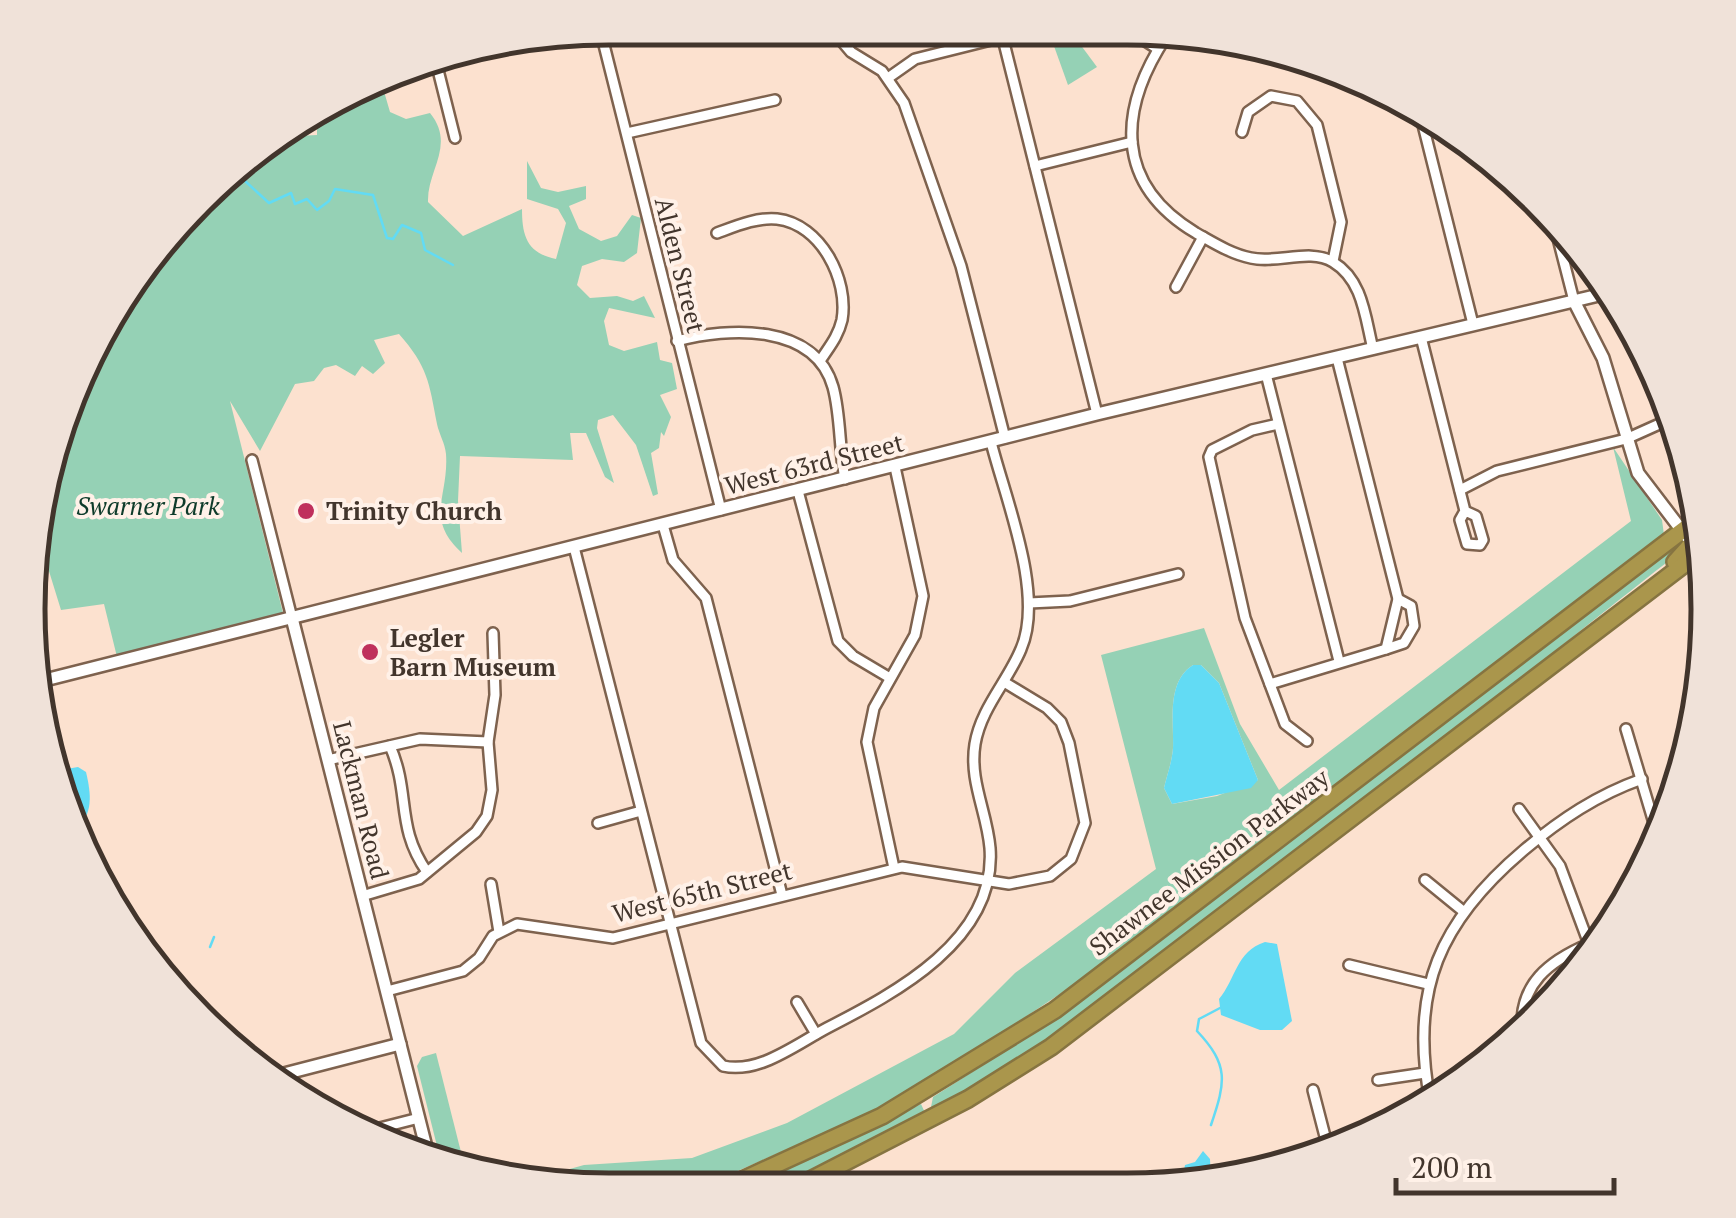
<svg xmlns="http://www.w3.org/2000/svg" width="1736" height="1218" font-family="'PT Serif',serif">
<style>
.green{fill:#95d1b5;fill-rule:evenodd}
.water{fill:#62dbf4}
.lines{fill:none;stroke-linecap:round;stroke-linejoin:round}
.stream{stroke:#62dbf4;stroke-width:2.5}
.street-casing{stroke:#7e624e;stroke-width:14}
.secondary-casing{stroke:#7e624e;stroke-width:16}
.highway-casing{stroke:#867441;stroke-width:20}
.street{stroke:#fff;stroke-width:9}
.secondary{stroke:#fff;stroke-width:11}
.highway{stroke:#aa964c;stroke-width:15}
.poi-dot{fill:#bf305c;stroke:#fff1e8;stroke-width:4}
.labels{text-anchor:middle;stroke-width:8;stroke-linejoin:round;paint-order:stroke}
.street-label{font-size:25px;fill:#42352c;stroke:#fff1e8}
.park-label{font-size:25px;font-style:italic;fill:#0e3b2a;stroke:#fff1e8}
.poi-label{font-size:25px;font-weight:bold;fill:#42352c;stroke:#fff1e8;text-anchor:start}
.rim{fill:none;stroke:#42352c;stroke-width:5}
</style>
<rect width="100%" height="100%" fill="#fce1cf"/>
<!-- green -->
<g class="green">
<path d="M1050 35 1074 36 1097 67 1068 85Z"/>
<path d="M388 79 383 88 390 112 406 119 430 113C456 145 427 170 428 202L463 236 522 209C522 236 527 253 556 259L566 223 558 209 527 199V161L541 188 558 192 586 186V199L569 206 579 229 601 241 617 236 632 215 641 218 637 253 624 262 602 259 582 266 577 285 590 298 617 296 633 301 644 296 655 318 609 308 604 321 609 345 624 351 657 342 660 360 672 363 677 389 660 395 671 417 664 436 661 432 659 448 651 453 658 494 653 496 636 445 613 415 598 420 597 428 614 483 605 477 586 433H570L573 460 460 456 458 501 462 553C424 518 449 497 446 454 445 443 439 434 437 424 429 382 428 367 399 334L374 340 385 363 373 374 362 366 355 376 336 365 324 368 314 381 295 384 260 451 230 401 283 613 117 657 104 604 61 610 40 542 33 543 72 386 171 226 281 130 297 136 317 135V116L327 107Z"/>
<path d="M1613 447 1662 520 1664 535 1093 972 926 1083 854 1120 726 1176 689 1187 572 1189 534 1179 584 1165 692 1158 787 1123 954 1034 1015 973 1156 869 1101 655 1204 628 1240 724 1279 790 1631 521ZM1193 665H1201L1219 683 1258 780 1217 796 1172 804 1164 788C1167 775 1172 762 1173 748 1174 721 1166 682 1193 665Z"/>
<path d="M1680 541 1679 553C1584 625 994 1110 931 1107L933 1097 1057 1018Z"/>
<path d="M436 1053 463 1160 439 1154 417 1066 422 1057Z"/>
<path d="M921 1104 926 1115C869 1144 808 1188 743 1188Z"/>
</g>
<!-- water -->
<g class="water">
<path d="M1193 665H1201L1219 683 1258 780 1251 788 1172 804 1164 788C1167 775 1172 762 1173 748 1174 721 1166 682 1193 665Z"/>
<path d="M78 767 86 772C91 793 94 816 75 828L55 771Z"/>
<path d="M1265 942 1277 944 1292 1021 1282 1030H1260L1221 1015 1219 999C1236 979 1236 951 1265 942Z"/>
<path d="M1203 1151 1210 1159 1211 1183 1181 1186 1185 1165 1195 1162Z"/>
</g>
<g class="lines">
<!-- stream -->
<g class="stream">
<path d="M246 160 245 181 269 203 291 193 295 204 307 199 317 210 329 201 335 189 373 195 387 238 393 239 402 225 421 233 425 250 453 265"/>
<path d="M210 947 214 937"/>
<path d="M1211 1125C1226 1081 1229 1065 1197 1031L1199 1019 1220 1008"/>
</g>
<defs>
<g id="street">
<path d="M600 29 721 510"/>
<path d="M834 32 851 52 882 71 904 103 961 266 1005 438"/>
<path d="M1002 35 1097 414"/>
<path d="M1139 37 1158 49"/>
<path d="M1166 37C1118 110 1114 184 1196 233 1214 243 1231 254 1251 258 1277 264 1310 248 1333 262 1363 280 1365 317 1373 349"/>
<path d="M435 58 455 138"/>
<path d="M888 78 915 59 1003 37"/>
<path d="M1418 105 1473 324"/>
<path d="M1242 132 1248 112 1271 96 1297 101 1317 125 1341 222 1333 261"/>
<path d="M627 133 775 100"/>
<path d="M1035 166 1132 142"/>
<path d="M1552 215 1574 301"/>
<path d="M717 233C736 226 757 217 777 219 821 224 849 280 842 320 838 337 829 347 820 361"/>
<path d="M1176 287 1203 237"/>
<path d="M1421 337 1465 511 1460 520 1467 544 1480 545 1483 540 1476 516 1465 511"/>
<path d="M677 341C728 327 815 323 833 387 841 416 839 449 845 479"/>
<path d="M1266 374 1339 661"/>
<path d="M1278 424 1252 430 1212 450 1209 457 1245 618 1285 724 1307 741"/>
<path d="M252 460 292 618"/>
<path d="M1460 490 1497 471 1626 439 1675 417"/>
<path d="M798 491 838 641 853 656 890 678"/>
<path d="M663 525 673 560 706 598 782 895"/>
<path d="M574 547 701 1043 723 1066C759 1074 795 1045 827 1028 895 993 997 940 990 848 987 812 969 781 975 744 981 708 1008 681 1021 649 1045 594 1005 498 991 442"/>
<path d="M1029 603 1070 601 1178 574"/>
<path d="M1386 649 1404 643 1414 626 1411 606 1398 599"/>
<path d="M1270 684 1386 649 1398 599 1337 358"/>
<path d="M1626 729 1657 833"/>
<path d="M390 746C411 794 395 826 427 872"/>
<path d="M328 760 420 739 488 742"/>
<path d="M1519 809 1560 866 1589 944"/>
<path d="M598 823 641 811"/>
<path d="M894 868 867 742 874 708 915 635 923 596 895 467"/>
<path d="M1425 880 1463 911"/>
<path d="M491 884 499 932"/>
<path d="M362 896 419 879 476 832 487 816 492 790 488 742 495 695 493 633"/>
<path d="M1349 965 1428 984"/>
<path d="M387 991 463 971 479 958 493 936 517 924 613 938 902 867 1009 884 1050 876 1071 859 1085 823 1069 743 1061 722 1047 708 1004 682"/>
<path d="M797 1002 816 1034"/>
<path d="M1522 1031C1519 984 1549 961 1589 944"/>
<path d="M1378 1080 1425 1073"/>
<path d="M1313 1090 1328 1148"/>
<path d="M1430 1100C1409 990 1440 921 1524 850 1561 819 1597 795 1642 779"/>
<path d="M360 1133 419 1118"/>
</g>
<g id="secondary">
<path d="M1574 301 1603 358 1638 473 1686 536"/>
<path d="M292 618 427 1151"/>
<path d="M37 682 1097 414 1603 294"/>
<path d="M280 1075 400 1044"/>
</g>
<g id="highway">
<path d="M1675 562 1693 542"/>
<path d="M704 1188 732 1183"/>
<path d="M725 1188 882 1116 1055 1010 1691 524"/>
<path d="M795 1188 968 1099 1051 1047 1695 556"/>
</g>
</defs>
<!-- street casing -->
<use href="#street" class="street-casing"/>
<!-- secondary casing -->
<use href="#secondary" class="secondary-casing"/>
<!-- highway casing -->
<use href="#highway" class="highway-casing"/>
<!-- street -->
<use href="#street" class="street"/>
<!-- secondary -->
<use href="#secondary" class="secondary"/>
<!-- highway -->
<use href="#highway" class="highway"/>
</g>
<!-- markers -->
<g class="poi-dot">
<circle cx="306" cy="511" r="10"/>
<circle cx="370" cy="652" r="10"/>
</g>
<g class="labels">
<!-- street labels -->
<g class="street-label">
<text transform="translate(680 265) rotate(76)" y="9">Alden Street</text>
<text transform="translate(814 464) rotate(-14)" y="9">West 63rd Street</text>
<text transform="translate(361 800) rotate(76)" y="9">Lackman Road</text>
<text transform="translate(1209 862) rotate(-37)" y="9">Shawnee Mission Parkway</text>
<text transform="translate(702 892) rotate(-14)" y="9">West 65th Street</text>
</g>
<!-- park labels -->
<g class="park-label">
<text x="148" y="515">Swarner Park</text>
</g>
<!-- poi labels -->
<g class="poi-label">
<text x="326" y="520">Trinity Church</text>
<text x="390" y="647">Legler<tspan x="390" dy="29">Barn Museum</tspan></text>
</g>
</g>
<!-- crop -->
<path d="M0 0H1736V1218H0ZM609 45H1127A564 564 0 0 1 1691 609V609A564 564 0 0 1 1127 1173H609A564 564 0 0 1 45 609V609A564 564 0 0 1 609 45Z" fill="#f0e2d9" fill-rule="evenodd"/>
<path class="rim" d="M609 45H1127A564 564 0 0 1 1691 609V609A564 564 0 0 1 1127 1173H609A564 564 0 0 1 45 609V609A564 564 0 0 1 609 45Z"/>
<!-- scale -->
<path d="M1396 1178v15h218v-15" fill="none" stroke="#42352c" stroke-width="5"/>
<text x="1411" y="1178" font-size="30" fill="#42352c" stroke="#fff1e8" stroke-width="8" paint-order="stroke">200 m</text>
</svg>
